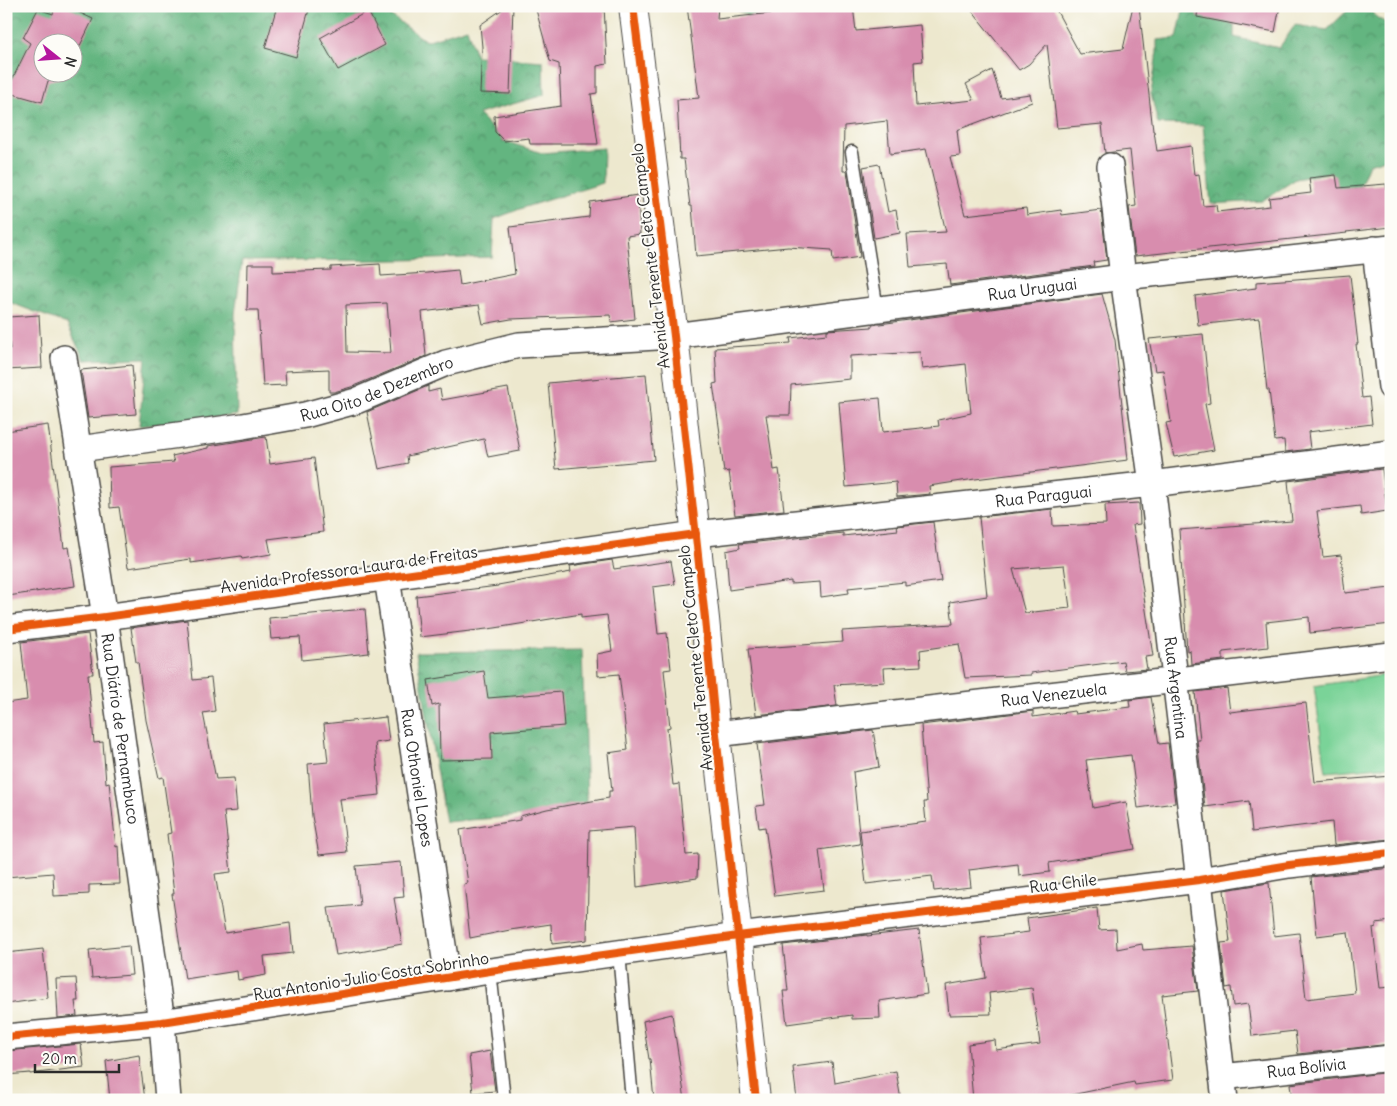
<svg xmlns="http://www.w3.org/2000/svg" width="1397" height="1106" font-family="Delius,sans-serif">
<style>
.forest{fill:url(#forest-crowns);stroke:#477056;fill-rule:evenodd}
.green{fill:#7ad398;stroke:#527f62}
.building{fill:#d88dae;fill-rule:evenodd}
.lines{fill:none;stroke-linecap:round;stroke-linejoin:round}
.service-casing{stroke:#484743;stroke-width:15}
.minor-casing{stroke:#484743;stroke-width:28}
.primary-casing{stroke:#484743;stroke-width:30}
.service{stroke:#fff;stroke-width:12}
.minor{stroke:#fff;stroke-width:25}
.primary{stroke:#fff;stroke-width:28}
.cycleway-casing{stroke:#fdfcf7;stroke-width:11}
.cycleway{stroke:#e8590c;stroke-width:8}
.labels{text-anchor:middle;stroke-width:4;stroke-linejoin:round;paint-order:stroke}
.street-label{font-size:16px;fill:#2b2b2b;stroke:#fdfcf7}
</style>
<defs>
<pattern id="forest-crowns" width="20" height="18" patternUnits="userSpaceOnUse" patternTransform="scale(1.25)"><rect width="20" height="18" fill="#63b580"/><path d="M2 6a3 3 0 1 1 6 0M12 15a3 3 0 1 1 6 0" fill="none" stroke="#529369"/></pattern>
</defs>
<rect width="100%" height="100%" fill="#fdfcf7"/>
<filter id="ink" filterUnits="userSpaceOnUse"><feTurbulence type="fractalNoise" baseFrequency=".02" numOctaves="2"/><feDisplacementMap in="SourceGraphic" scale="10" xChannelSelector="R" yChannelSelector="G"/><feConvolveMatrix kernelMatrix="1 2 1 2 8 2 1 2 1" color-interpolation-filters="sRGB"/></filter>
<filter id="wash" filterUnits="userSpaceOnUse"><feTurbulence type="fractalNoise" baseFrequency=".0096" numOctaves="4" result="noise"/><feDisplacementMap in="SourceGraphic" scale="20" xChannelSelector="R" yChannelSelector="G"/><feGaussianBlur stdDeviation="1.12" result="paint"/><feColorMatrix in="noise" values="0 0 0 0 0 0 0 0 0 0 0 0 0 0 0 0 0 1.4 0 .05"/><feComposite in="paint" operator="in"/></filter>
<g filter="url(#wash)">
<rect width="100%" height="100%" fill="#ede8ce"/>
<!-- forest -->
<g class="forest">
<path d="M6 6H378L426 41 467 28 476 56 543 61 544 95 478 114 504 141 542 153 604 148 603 183 525 207 494 219 492 257 404 260 242 261 235 314 237 415 139 426 146 358 84 360 67 324 6 301ZM42 42H72V72H42Z"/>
<path d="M729 6H811L809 10 748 16Z"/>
<path d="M1184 6 1234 17V37L1279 48 1295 25 1327 30 1352 6H1367L1376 17 1391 26V157L1369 164 1359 188 1340 190 1331 172 1296 179 1262 201 1211 204 1203 125 1158 124 1151 94 1157 52V40L1177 38Z"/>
<path d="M582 650 587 803 520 816 445 822 416 652Z"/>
</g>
<!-- green -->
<path class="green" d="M1391 674V766L1326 772 1314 686Z"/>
<g id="blocks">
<!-- building -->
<g class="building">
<path d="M55 6H65L93 19 76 54 72 52V42H42V72H61L60 78 48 81 42 102 6 92 30 43 23 38 38 9 53 14Z"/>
<path d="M277 6H310L296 57 265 48Z"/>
<path d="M507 6H513L510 94 480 93 482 47 480 25Z"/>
<path d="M535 6H604L607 64 597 66V93L591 94 598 144H530L529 138 504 141 495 132 494 116 561 106 559 64 550 61Z"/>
<path d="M687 6H718L717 19 838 6H853L856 31 920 25 923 61 914 62 916 106 974 100 966 84 992 70 1001 98 1030 94 1032 102 957 130 960 156 950 157 965 215 1026 208 1027 215 1061 210 1062 215 1101 210 1107 260 1093 262 1094 266 950 285 947 264 910 267 907 234 946 232 926 149 890 154 887 121 844 126 843 171H847L860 257 833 261 832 250 788 247 696 256 692 206H690L684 159H680L677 100 699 98Z"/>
<path d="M968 6H1054L1080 54 1123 49 1133 6H1139L1153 131H1154L1157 151 1191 146 1194 175 1199 174 1203 206 1216 205 1217 212 1270 206 1269 198 1311 193 1309 178 1336 175 1338 188 1386 184 1391 227 1346 232 1347 233 1135 256 1129 207 1136 206 1130 150 1105 153 1102 124 1057 128 1047 44 1029 64 1019 70Z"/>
<path d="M1198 6H1280L1275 32 1197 17Z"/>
<path d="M368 11 385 45 338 70 320 38Z"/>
<path d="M879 164 888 212 896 210 900 233 874 238 863 167Z"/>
<path d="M638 195 640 234 627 236 635 319 611 322 610 315 511 319 483 324 479 305 422 312 426 356 351 387 334 392H329V369L285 371 286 385 263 386 258 310H247L248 264H273V272L331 270V267L380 264 381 276 427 273 458 270 460 285 515 274 510 227 589 217 590 202ZM387 303 391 353 347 352 346 305Z"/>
<path d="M1350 275 1358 344H1356L1362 398 1369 397 1372 424 1308 432 1310 449 1285 452 1284 440 1275 441 1269 390H1267L1259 318 1198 325 1195 296 1256 288V282Z"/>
<path d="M1102 294 1115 340 1128 460 975 479 929 486 930 494 897 497 896 482 846 487 839 402 880 398 883 432 939 426 938 420 971 413 966 364 922 369 920 352 850 356V379L791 385 790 415H766L774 470 779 469 784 510 735 515 729 471 724 472 719 433H720L713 384 717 383 715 348 791 343 790 338 827 334V330L872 327V325Z"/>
<path d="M39 315 42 368 6 370V349H10L8 317Z"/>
<path d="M1203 334 1210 403 1205 404 1214 450 1174 457 1166 423 1171 422 1163 370 1155 371 1149 339Z"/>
<path d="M132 365 136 414 88 418 81 370Z"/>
<path d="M646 374 654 460 556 469 548 383Z"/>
<path d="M428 386V392L440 389 442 400 508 388 520 451 488 457 484 439 407 456 408 463 379 469 367 412Z"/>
<path d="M48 425 64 548 69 547 75 586 8 596 6 582V431Z"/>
<path d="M266 437 270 464 314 458 323 532 268 539 271 554 242 559 241 556 191 563V559L128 568 119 507 110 508 109 467 174 462 172 456 208 448V446Z"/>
<path d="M1382 469 1387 511 1361 515 1360 506 1317 511 1323 557 1341 555 1345 593 1391 588V624L1310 633 1309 617 1266 622 1268 647 1223 652V660L1191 664 1190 650 1187 651 1179 530 1292 521 1288 481Z"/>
<path d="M1139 503 1140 524 1133 525 1153 656 1145 657 1147 669 1125 671 1123 661 1031 673V675L965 678 959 644 920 650 921 666 884 668 885 682 834 685 837 706 756 715 748 649 843 642 842 631 953 624 950 602 987 596 979 517 1052 509 1053 526 1106 524 1105 505ZM1064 565 1070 608 1025 613 1013 569Z"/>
<path d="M933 522 941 581 905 586V582L848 588 849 593 821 597 820 582 791 584V581L729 590 726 551 740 548 739 544 843 533V536L898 530 897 526Z"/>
<path d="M612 560 614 569 671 561 675 584 653 587 658 634 667 633 671 669 664 670 670 727 667 728 673 785 679 784 686 855 698 854 697 878 637 887 634 827 589 831 587 940 552 944 551 924 510 930 470 938 464 884 468 883 460 830 520 820V816L547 809 609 798V791H612L608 753 628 750 619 674 598 676 597 654 612 651 607 615 581 618V614L495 628 420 637 416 596 498 586V585L571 572 570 566Z"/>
<path d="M365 609 369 653 302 660 300 637 271 639 269 618Z"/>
<path d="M187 620 193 680 211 678 215 711 203 713 216 779 234 778 237 811 224 812 231 872 215 874 225 933 290 923 293 953 264 956 266 975 238 980 237 971 185 979 172 894H174L167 834 171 833 163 777 159 778 146 720 138 662H136L131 628Z"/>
<path d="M88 634 93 674H88L94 743 103 742 106 783 109 782 116 847 118 846 120 884 89 885V894L54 896 53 873 6 877V703L27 700 21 642Z"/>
<path d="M484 671 488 698 561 692 564 726 491 732 492 759 440 760 439 704 432 706 428 680Z"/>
<path d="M1227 688 1230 712 1306 703 1315 782 1391 776V839L1334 845 1332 822 1252 832 1249 801 1205 807 1197 740H1200L1195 692Z"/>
<path d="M1151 697 1159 744 1168 743 1175 803 1138 808 1131 755 1086 760 1093 808 1126 802 1135 849 1049 863 1050 872 1019 876 1018 864 969 870 971 887 934 891 932 876 866 884 860 831 926 822 924 802H927L921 725 1033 711V717L1074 711 1075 714 1130 707 1129 700Z"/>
<path d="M386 717 389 741 375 743 380 795 340 799 347 852 319 855 312 816 308 764 328 762 324 724Z"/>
<path d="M873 730 879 767 853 772 860 844 819 850 824 890 775 896 765 827 759 828 756 806 765 805 757 744Z"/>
<path d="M401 862 404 897 394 898 402 944 360 952V951L336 955 328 908 360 905 356 866Z"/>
<path d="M1391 868V921L1376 923V927L1373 928 1380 988 1391 987V1044L1298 1054 1295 1031 1252 1036 1248 1004 1233 1006 1231 987 1226 988 1221 943 1230 942 1224 890 1269 883 1274 936 1299 933 1306 999 1355 993 1348 932 1317 936 1311 877Z"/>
<path d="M1097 908 1099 930 1116 929 1117 949 1142 944 1143 950 1192 946 1198 991 1162 995 1173 1080 1135 1085 1134 1082 1047 1100H973L968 1044 995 1040 996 1050 1040 1044 1032 988 989 993 991 1014 949 1015 946 985 986 978 981 938 1029 932 1027 918Z"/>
<path d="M919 930 927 994 879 1001 880 1018 852 1019V1015L787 1024 783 991H788L783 945 867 935V936Z"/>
<path d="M129 946 132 975 92 978 89 950Z"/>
<path d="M43 949 48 998 6 1004V953Z"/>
<path d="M76 978 78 1001H75L77 1016 58 1018 56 979Z"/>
<path d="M672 1014 685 1100H654L650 1059H649L643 1021Z"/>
<path d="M81 1044 84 1067 30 1074V1073L6 1075V1051Z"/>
<path d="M490 1051 495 1091 473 1093 469 1055Z"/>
<path d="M139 1055 145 1100H110L106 1061Z"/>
<path d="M832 1062 835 1083 896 1071 901 1100H797L793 1067Z"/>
<path d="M1391 1072V1100H1292L1290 1084Z"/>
</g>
</g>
</g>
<g filter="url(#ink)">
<use href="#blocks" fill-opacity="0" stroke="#484743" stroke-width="1"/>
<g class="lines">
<defs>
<g id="service">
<path d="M852 152 877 310"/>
<path d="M619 953 632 1100"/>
<path d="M490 971 504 1100"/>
</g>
<g id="minor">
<path id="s1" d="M1110 166 1123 277 1152 484 1225 1100"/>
<path d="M1375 249 1391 387"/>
<path id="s2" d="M64 358 105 617 162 1022 168 1100"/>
<path id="s3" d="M79 449 243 426 305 415 356 401 446 363 519 345 674 336 1123 277 1391 248"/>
<path id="s4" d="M387 578 448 978"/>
<path id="s5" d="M6 629 105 617 696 534 1152 484 1391 453"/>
<path id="s6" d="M716 734C941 709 1166 680 1391 655"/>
<path d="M6 1037 162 1022 490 971 738 936 1199 880 1289 865 1391 853"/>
<path id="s7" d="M1222 1077 1391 1058"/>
</g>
<path id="primary" d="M633 6 674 336 705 619 716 734 756 1100"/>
</defs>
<!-- service casing -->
<use href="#service" class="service-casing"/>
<!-- minor casing -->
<use href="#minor" class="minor-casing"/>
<!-- primary casing -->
<use href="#primary" class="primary-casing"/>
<!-- service -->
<use href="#service" class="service"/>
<!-- minor -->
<use href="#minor" class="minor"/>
<!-- primary -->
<use href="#primary" class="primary"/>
<defs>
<g id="cycleway">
<path d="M633 6 674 336 705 619 716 734 756 1100"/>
<path d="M6 629 105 617 696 534"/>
<path d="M6 1037 162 1022 490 971 738 936 1199 880 1289 865 1391 853"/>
</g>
</defs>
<!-- cycleway casing -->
<use href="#cycleway" class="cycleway-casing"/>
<!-- cycleway -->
<use href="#cycleway" class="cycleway"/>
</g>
</g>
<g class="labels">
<!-- street labels -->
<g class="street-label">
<text transform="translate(650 256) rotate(-97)" y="6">Avenida Tenente Cleto Campelo</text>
<text dy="6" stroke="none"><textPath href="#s3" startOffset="971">Rua Uruguai</textPath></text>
<text dy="6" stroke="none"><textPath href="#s3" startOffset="305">Rua Oito de Dezembro</textPath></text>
<text dy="6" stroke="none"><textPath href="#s5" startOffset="1046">Rua Paraguai</textPath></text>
<text transform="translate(349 569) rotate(-8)" y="6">Avenida Professora Laura de Freitas</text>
<text transform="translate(695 658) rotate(-96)" y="6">Avenida Tenente Cleto Campelo</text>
<text dy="6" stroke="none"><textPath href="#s1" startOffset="526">Rua Argentina</textPath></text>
<text dy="6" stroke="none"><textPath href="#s6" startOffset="340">Rua Venezuela</textPath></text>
<text dy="6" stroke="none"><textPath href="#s2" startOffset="375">Rua Diário de Pernambuco</textPath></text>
<text dy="6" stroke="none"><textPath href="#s4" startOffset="202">Rua Othoniel Lopes</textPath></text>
<text transform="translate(1063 883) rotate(-7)" y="6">Rua Chile</text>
<text transform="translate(371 976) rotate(-9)" y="6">Rua Antonio Julio Costa Sobrinho</text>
<text dy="6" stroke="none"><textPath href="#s7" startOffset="85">Rua Bolívia</textPath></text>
</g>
</g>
<!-- margin -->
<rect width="1397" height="1106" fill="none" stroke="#fdfcf7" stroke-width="25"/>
<!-- north arrow -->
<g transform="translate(58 58) rotate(107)"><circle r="24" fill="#fdfcf7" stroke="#a9a8a5"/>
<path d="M0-4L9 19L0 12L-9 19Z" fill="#b5179e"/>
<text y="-8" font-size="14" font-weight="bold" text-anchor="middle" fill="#2b2b2b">N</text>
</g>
<!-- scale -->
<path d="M35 1064v8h84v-8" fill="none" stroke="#2b2b2b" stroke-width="2.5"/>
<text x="42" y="1064" font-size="15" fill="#2b2b2b" stroke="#fdfcf7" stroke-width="4" paint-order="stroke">20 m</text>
</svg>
